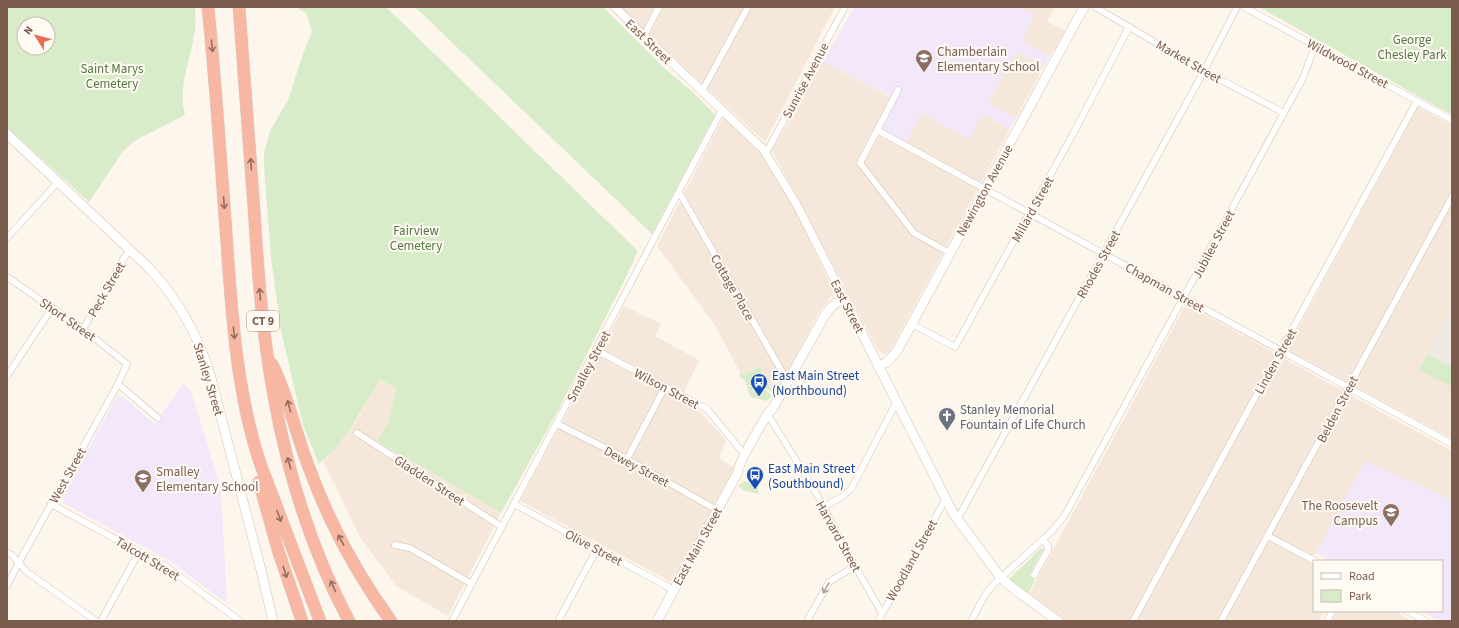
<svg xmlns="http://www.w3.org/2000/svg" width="1459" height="628" font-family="'Source Sans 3',sans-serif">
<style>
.residential{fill:#f5e8da}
.industrial{fill:#efe9e4}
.education{fill:#f3e8fa}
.green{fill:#d8ecc9;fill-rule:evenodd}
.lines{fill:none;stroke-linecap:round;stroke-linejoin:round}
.minor-casing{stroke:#d1beb0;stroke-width:7}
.tertiary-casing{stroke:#d1beb0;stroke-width:9}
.secondary-casing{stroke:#d6c0b0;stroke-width:10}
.motorway-casing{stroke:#dad1cd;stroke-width:13}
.minor{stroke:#fff;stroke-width:6}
.tertiary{stroke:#fff;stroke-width:8}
.secondary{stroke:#fff;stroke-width:9}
.motorway{stroke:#f7b7a3;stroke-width:12}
.oneway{stroke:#936e5e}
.oneway2{stroke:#af9d94}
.labels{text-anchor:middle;stroke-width:4;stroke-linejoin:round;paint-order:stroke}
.shield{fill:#fffaf3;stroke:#a28b7f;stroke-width:1}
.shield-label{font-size:12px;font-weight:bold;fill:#7a5c4d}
.park-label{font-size:13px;fill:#537a41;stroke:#fffaf3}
.street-label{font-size:13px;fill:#7a5c4d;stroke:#fffaf3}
.education-label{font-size:13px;fill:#785e54;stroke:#fffaf3;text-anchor:start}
.transit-label{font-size:13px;fill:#164399;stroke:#fffaf3;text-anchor:start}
.worship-label{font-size:13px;fill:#5b616d;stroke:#fffaf3;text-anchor:start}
</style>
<rect width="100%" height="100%" fill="#fdf6ec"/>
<!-- residential -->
<g class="residential">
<path d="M619 7H835L765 142Z"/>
<path d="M1020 7H1055L1047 21 1065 31 1050 56 1022 41 1035 15Z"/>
<path d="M1016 51 1044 66 1016 118 988 103Z"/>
<path d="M823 62 896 100 906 142 921 113 969 139 982 114 1010 129 889 353 883 354 878 350 772 150Z"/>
<path d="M1418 107 1452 125V306L1428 354 1418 370 1452 387V439L1287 349Z"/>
<path d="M724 116 763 154 794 207 834 292 818 314 776 396 772 392 760 368 758 367 743 375 741 374 715 325 657 246Z"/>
<path d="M1186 304 1452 451V500L1365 462 1316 553 1309 562 1314 565V611H1324L1319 621H1062L1028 596Z"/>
<path d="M624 306 661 324 655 336 699 360 680 401 702 414 726 440 719 458 734 468 673 583 520 501Z"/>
<path d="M379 379 396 388 389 421 377 441 501 513 448 616 396 586 360 537 323 461 335 449 356 422Z"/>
<path d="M1337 611H1394L1412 621H1331Z"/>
</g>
<!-- industrial -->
<path class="industrial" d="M1452 306V367L1428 354Z"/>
<!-- education -->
<g class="education">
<path d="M854 7H1020L1035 15 1022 41 1050 56 1044 66 1016 52 988 103 1016 118 1010 129 982 114 969 139 921 113 906 142 882 128 896 99 823 62Z"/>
<path d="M183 384 191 391 221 489 227 604 172 562 65 504 62 499 117 396 123 397 155 424Z"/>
<path d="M1365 461 1452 500V621H1439L1421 611H1442V561H1331L1316 553Z"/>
</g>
<!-- green -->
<g class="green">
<path d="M7 7H195C195 14 196 22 195 29 192 57 177 87 185 115L134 141 123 151 89 202 7 127ZM24 24H48V48H24Z"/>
<path d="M296 7H386L638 251 627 275 562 403 501 513 377 441 389 421 396 388 380 379 353 425 335 449 319 464 303 425 281 331 271 257 264 167V153L270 131 288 100 303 54 312 32 308 18 306 13Z"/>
<path d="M415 7H603L664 68 696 95 715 115 652 234Z"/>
<path d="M1259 7H1452V115Z"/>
<path d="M1428 354 1452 367V387L1418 370Z"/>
<path d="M758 367 760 368 772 392H771C764 386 756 383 746 386V384L747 383 739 376 741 374 744 375Z"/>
<path d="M750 386C760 386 766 389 772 396L766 401 756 398H751L747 387Z"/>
<path d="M744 481 750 483H757L759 494 745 491 738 486Z"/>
<path d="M1041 548 1044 549 1043 552 1040 555 1029 576 1035 580 1028 594 1010 580V578Z"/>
</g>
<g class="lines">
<defs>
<g id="minor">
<path d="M1095 7 1204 71 1284 113"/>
<path d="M1244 7 1452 120"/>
<path d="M644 36 659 7"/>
<path d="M898 90 860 163 914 233 950 253"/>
<path d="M702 91 748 7"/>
<path d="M877 130 1452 444"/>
<path d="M766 153 845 7"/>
<path d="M679 192 788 382"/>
<path d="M7 238 58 182"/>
<path d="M7 277 83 329 127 364 118 384 19 562 7 586"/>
<path d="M912 324 955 347 1073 134 1129 27"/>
<path d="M83 329 124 258 130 250"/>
<path d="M596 350 707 409 745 455"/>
<path d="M7 376 52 308"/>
<path d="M118 384 158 418"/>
<path d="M770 418 815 491 855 566 882 613"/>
<path d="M557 424 627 459 717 510"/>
<path d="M357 433 502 527"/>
<path d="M627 459 665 387"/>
<path d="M51 504 167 567 240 621"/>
<path d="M514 504 674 590"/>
<path d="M823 507 842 497 851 489 896 403"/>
<path d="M957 520 1204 71 1237 7"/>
<path d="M1268 536 1315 561"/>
<path d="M395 545 410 548 472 584"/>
<path d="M7 552 12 555 27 572 96 621"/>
<path d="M1034 575 1048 550V546L1043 540"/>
<path d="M1407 611 1426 621"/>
<path d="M101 621 139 552"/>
<path d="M452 621 722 110"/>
<path d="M558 621 597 549"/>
<path d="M807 621 829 582 855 566"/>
<path d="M878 621 945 500"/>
<path d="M971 621 985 595 994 584 1052 531 1065 515 1303 78 1315 46"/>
<path d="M1133 621 1417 101"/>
<path d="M1221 621 1452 197"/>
<path d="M1327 621 1332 611"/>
</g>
<path id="tertiary" d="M615 7 644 36 763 149 797 205 844 298"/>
<g id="secondary">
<path d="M7 134 147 266C176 296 197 333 210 374L262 574 273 621"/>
<path d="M878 366 887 362 897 351 1084 7"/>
<path d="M657 621 738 472C738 462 762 424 768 413L773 408 825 315 832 306 844 298 953 513 1001 578 1014 589 1058 621"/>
</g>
<g id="motorway">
<path d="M208 7C216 86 221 166 227 245 232 318 237 393 260 463L320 621"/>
<path d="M239 7C244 74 249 141 254 209 257 252 259 295 265 338 277 434 303 535 349 621"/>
<path d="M272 364C288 396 295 431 308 465 328 520 356 573 391 621"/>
<path d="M259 482 278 550 302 621"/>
</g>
</defs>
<!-- minor casing -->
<use href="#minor" class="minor-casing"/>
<!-- tertiary casing -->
<use href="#tertiary" class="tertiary-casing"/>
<!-- secondary casing -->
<use href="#secondary" class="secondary-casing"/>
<!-- motorway casing -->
<use href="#motorway" class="motorway-casing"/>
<!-- minor -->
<use href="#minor" class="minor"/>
<!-- tertiary -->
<use href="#tertiary" class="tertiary"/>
<!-- secondary -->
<use href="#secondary" class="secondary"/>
<!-- motorway -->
<use href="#motorway" class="motorway"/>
</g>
<!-- one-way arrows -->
<defs><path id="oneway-shaft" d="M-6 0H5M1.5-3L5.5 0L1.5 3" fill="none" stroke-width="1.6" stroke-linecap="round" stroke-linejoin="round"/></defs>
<g class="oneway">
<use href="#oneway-shaft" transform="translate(212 46) rotate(84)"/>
<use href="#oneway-shaft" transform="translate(251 164) rotate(-94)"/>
<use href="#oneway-shaft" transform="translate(224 203) rotate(86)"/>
<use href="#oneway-shaft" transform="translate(260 294) rotate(-94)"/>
<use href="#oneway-shaft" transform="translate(234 333) rotate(84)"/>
<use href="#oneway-shaft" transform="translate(289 406) rotate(-105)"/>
<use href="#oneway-shaft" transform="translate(289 463) rotate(-106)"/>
<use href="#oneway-shaft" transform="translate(279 516) rotate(69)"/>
<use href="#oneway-shaft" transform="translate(341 540) rotate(-118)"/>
<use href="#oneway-shaft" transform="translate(285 572) rotate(72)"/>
<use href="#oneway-shaft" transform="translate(333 586) rotate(-114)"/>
</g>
<use class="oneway2" href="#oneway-shaft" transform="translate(826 588) rotate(120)"/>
<!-- icons -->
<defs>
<symbol id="school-pin" viewBox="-11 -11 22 30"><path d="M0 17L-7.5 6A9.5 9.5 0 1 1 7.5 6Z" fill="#8d6e63" stroke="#fffaf3"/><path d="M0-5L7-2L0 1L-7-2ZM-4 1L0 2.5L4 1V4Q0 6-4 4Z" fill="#fff"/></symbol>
<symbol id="bus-pin" viewBox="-11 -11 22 30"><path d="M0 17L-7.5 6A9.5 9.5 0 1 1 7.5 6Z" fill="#1a4fb4" stroke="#fffaf3"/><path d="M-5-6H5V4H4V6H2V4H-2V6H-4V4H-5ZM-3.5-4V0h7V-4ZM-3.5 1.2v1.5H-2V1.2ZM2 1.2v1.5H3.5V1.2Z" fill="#fff"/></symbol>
<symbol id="church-pin" viewBox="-11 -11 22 30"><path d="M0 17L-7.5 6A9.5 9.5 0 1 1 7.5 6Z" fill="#6b7280" stroke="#fffaf3"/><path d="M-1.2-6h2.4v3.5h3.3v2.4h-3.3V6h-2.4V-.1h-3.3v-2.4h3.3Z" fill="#fff"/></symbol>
</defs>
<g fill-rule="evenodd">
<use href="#school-pin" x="914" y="48" width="20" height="27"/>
<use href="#bus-pin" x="749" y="372" width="20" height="27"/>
<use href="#church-pin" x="937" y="406" width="20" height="27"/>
<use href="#bus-pin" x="745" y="465" width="20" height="27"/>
<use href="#school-pin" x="133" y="468" width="20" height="27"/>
<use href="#school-pin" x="1381" y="502" width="20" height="27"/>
</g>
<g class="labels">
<!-- shield labels -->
<rect class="shield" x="247" y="311" width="32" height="20" rx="3"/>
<g class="shield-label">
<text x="263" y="325">CT 9</text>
</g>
<!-- park labels -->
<g class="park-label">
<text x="1412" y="44">George<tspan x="1412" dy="15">Chesley Park</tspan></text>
<text x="112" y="73">Saint Marys<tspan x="112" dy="15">Cemetery</tspan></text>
<text x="416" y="235">Fairview<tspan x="416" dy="15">Cemetery</tspan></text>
</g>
<!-- street labels -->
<g class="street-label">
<text transform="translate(649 41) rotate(44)" y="5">East Street</text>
<text transform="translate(1189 61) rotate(30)" y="5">Market Street</text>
<text transform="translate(1348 63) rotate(28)" y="5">Wildwood Street</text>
<text transform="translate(805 80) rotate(-62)" y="5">Sunrise Avenue</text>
<text transform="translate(984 190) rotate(-61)" y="5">Newington Avenue</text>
<text transform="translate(1032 209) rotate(-61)" y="5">Millard Street</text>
<text transform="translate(1213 244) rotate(-62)" y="5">Jubilee Street</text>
<text transform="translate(1098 264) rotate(-61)" y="5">Rhodes Street</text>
<text transform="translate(733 287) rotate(60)" y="5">Cottage Place</text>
<text transform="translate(1165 287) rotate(29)" y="5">Chapman Street</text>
<text transform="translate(106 289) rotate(-60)" y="5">Peck Street</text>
<text transform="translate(848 306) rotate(63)" y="5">East Street</text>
<text transform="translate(68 319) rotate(35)" y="5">Short Street</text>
<text transform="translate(1275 361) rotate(-61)" y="5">Linden Street</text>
<text transform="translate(588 366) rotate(-62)" y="5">Smalley Street</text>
<text transform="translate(209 379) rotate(73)" y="5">Stanley Street</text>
<text transform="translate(667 388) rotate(28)" y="5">Wilson Street</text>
<text transform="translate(1337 409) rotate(-62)" y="5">Belden Street</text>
<text transform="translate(637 466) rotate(28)" y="5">Dewey Street</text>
<text transform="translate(67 475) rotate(-61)" y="5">West Street</text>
<text transform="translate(430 480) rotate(33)" y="5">Gladden Street</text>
<text transform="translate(839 536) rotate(61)" y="5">Harvard Street</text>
<text transform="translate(697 546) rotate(-61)" y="5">East Main Street</text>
<text transform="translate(594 547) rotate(28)" y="5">Olive Street</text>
<text transform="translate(148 558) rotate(31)" y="5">Talcott Street</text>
<text transform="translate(911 560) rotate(-61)" y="5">Woodland Street</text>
</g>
<!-- education labels -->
<g class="education-label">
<text x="937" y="56">Chamberlain<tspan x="937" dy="15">Elementary School</tspan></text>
<text x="156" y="476">Smalley<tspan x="156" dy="15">Elementary School</tspan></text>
<text x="1378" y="510" text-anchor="end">The Roosevelt<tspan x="1378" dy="15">Campus</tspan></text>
</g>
<!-- transit labels -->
<g class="transit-label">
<text x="772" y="380">East Main Street<tspan x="772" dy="15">(Northbound)</tspan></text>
<text x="768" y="473">East Main Street<tspan x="768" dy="15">(Southbound)</tspan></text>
</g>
<!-- worship labels -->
<g class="worship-label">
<text x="960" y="414">Stanley Memorial<tspan x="960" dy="15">Fountain of Life Church</tspan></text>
</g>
</g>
<!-- border -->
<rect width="1459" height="628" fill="none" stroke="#7a5c4d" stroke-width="16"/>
<!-- legend -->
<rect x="1313" y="560" width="130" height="52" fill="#fffaf3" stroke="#cabbb1"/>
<rect x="1321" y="573" width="20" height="6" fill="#ffffff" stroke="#cabbb1"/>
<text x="1349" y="580" font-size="12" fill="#7a5c4d">Road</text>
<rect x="1321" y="590" width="20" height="12" fill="#d8ecc9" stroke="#cabbb1"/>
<text x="1349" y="600" font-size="12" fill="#7a5c4d">Park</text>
<!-- north arrow -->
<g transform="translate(36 36) rotate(306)"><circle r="19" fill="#fffaf3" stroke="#cabbb1"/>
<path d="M0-3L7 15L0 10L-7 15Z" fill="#e76f51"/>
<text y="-6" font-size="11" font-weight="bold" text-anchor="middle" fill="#7a5c4d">N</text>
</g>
</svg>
